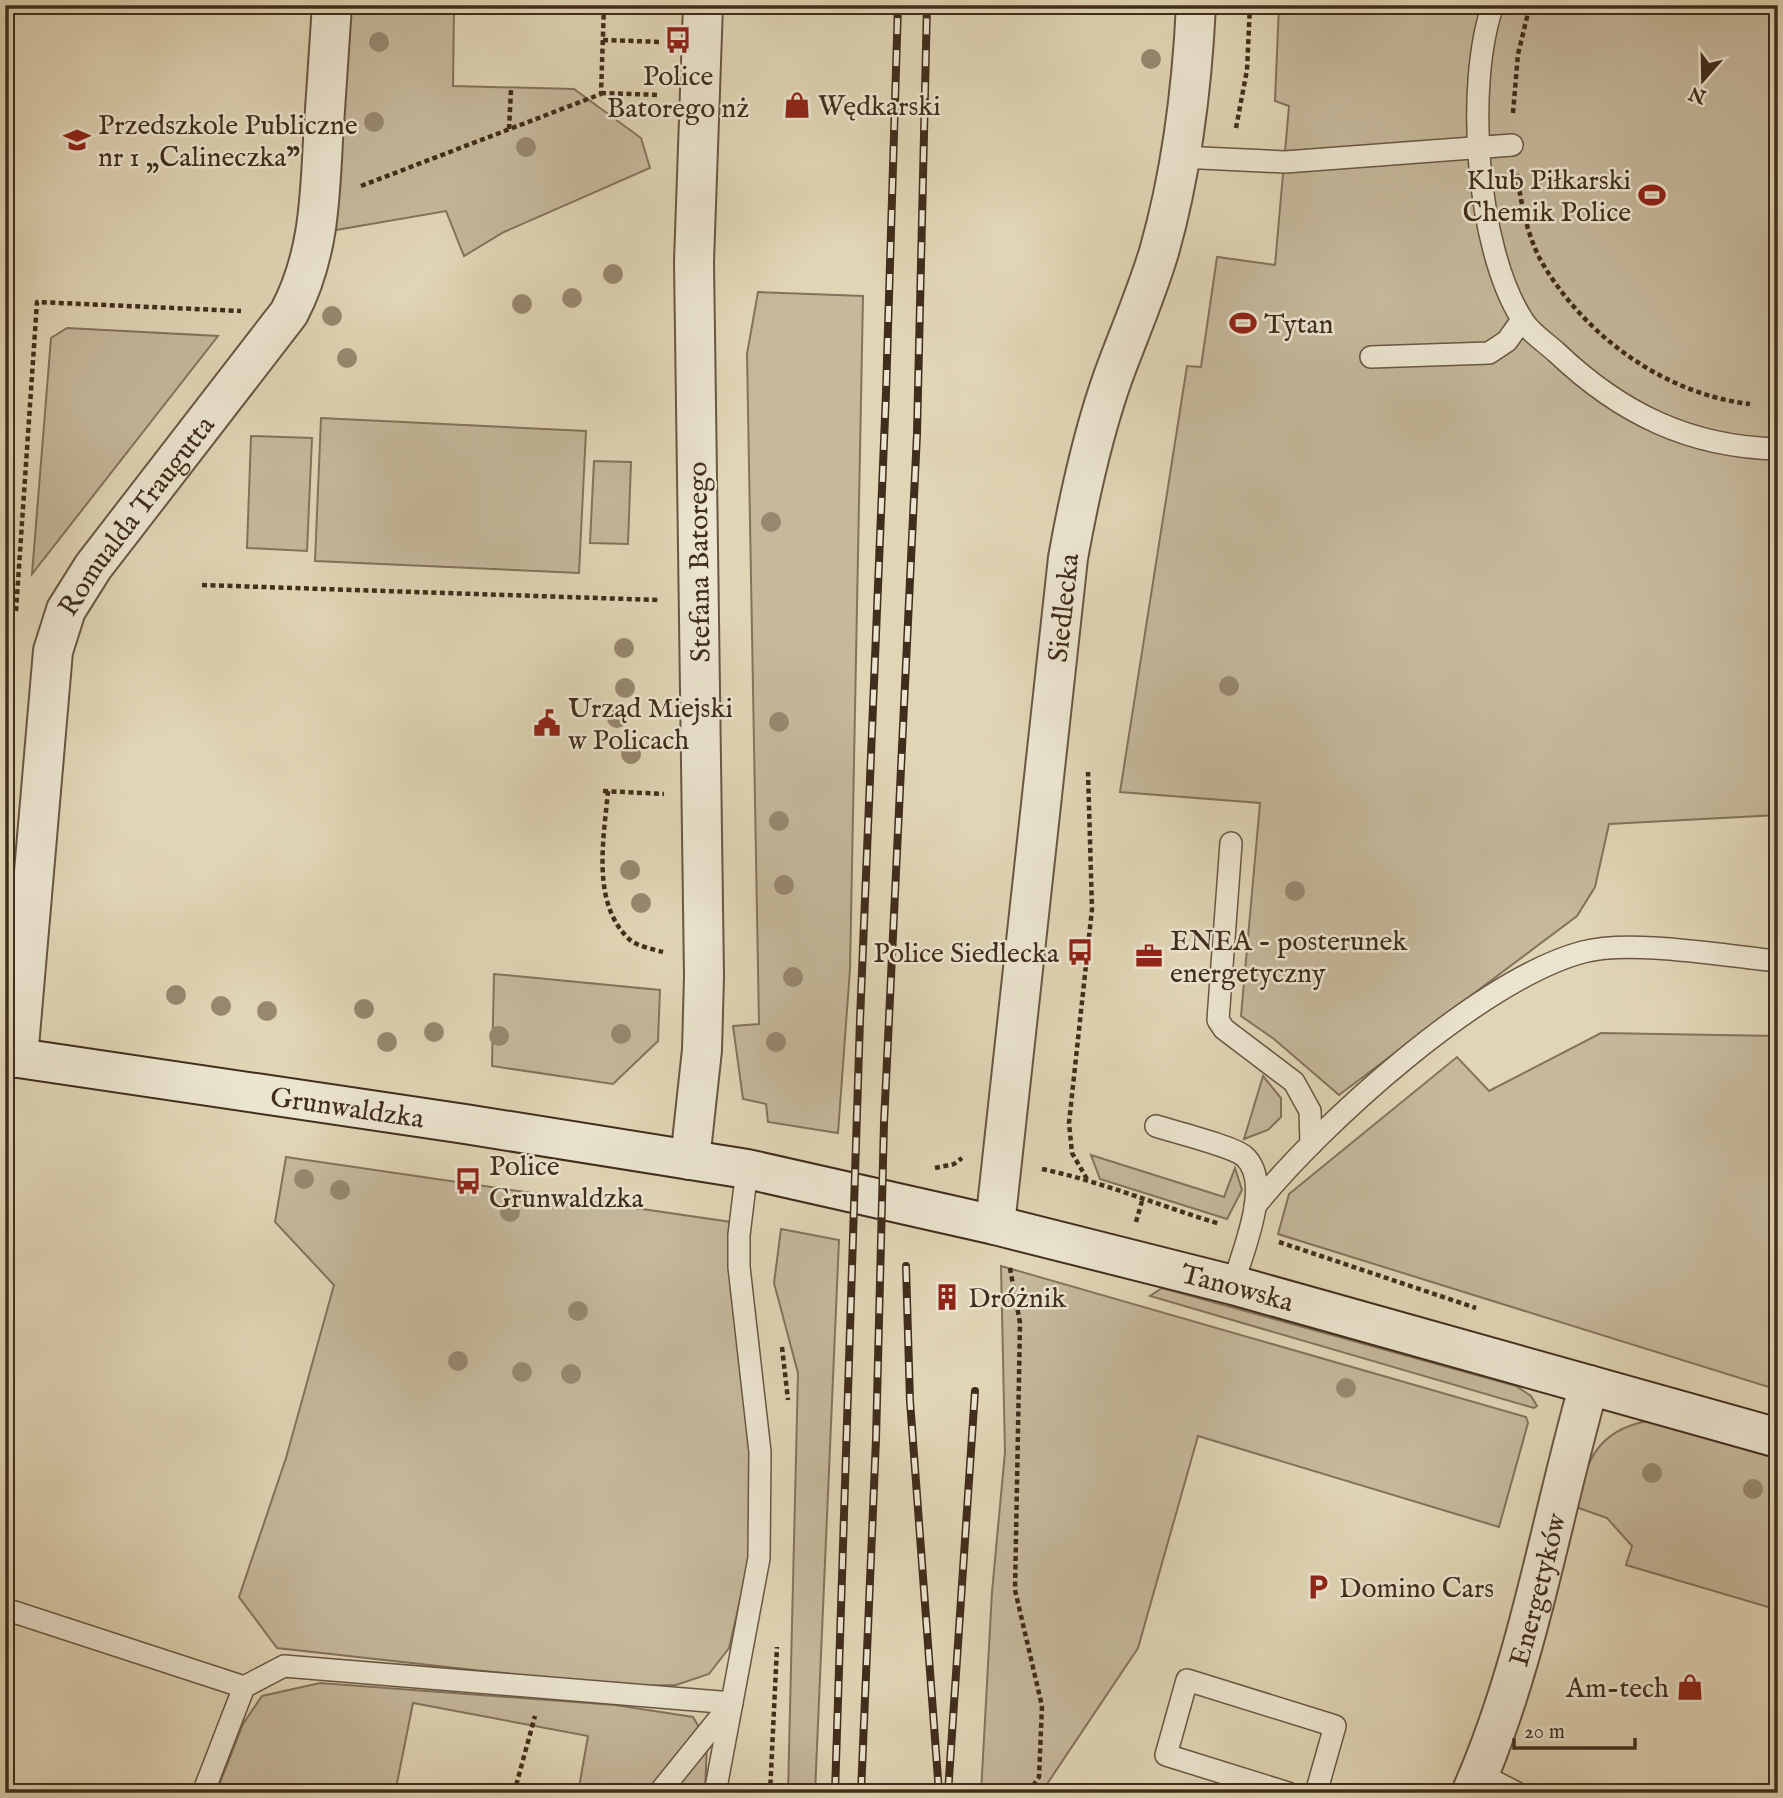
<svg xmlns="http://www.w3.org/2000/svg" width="1783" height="1798" font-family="'IM FELL English',serif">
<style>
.green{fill:#c5b89b;stroke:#83725c;stroke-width:2}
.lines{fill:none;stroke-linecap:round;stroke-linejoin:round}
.service-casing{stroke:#695742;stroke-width:24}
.minor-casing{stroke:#695742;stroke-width:42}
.secondary-casing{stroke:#412d1c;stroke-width:42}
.path{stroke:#412d1c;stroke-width:4.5;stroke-dasharray:5 3.5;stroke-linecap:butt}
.service{stroke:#ebe4cf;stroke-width:21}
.minor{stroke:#ebe4cf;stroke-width:38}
.secondary{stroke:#ebe4cf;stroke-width:38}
.rail-casing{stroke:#412d1c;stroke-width:8}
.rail{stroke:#ebe4cf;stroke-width:5;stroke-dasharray:16;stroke-linecap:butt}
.tree{fill:#97886f}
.labels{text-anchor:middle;stroke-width:5;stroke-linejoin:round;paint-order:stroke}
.poi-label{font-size:28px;fill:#412d1c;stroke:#ebe4cf;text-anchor:start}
.street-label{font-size:28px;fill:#412d1c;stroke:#ebe4cf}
</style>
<rect width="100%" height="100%" fill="#e0d5b5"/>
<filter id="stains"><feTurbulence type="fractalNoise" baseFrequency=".00286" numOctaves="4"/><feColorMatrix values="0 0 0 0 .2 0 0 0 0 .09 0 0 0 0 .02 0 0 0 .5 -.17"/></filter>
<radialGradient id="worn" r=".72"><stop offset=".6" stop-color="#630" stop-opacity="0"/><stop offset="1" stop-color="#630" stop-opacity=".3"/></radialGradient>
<!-- green -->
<g class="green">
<path d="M351 5H454L453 86 574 89 641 138 650 168 504 232 464 256 446 211 336 230Z"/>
<path d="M1279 5H1778V815L1609 824 1595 887 1577 916 1339 1095 1274 1039 1241 1016 1260 803 1120 792 1187 366 1201 367 1217 257 1275 265 1289 106 1275 101Z"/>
<path d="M758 292 863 296 850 969 838 1133 768 1122 766 1104 743 1099 733 1026 759 1024 747 354Z"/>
<path d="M67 328 218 336 32 574 51 338Z"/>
<path d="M321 418 586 431 579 573 315 561Z"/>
<path d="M251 436 312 438 307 551 247 548Z"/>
<path d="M594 461 631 462 628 544 590 543Z"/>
<path d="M494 974 660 990 658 1041 613 1084 492 1066Z"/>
<path d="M1601 1033 1778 1036V1390L1278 1234 1289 1194 1457 1057 1489 1091Z"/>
<path d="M1263 1076 1281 1098V1117L1268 1130 1244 1139Z"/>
<path d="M1091 1155 1224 1197 1235 1168 1242 1190 1227 1219 1100 1179Z"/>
<path d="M286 1157 731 1222 752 1452 750 1558 729 1648 709 1674 676 1685 616 1686 277 1648 239 1597 286 1458 334 1285 275 1222Z"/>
<path d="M781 1229 839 1240 815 1793H788L798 1373 774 1283Z"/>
<path d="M1001 1266 1526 1417 1528 1423 1499 1527 1198 1436 1138 1648 1041 1793H981L992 1592 1005 1452Z"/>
<path d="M1162 1288 1516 1386 1531 1396 1537 1406 1534 1408 1150 1296Z"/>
<path d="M1647 1421 1778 1458V1610L1626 1565 1632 1546 1607 1518 1576 1507C1586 1462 1596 1431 1647 1421Z"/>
<path d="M320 1683 615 1705 693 1717 707 1741 705 1793H578L588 1736 413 1703 395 1793H216L243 1724 262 1696Z"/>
</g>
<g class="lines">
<defs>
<g id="service">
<path d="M1493 5C1465 84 1476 247 1522 319 1529 332 1545 342 1556 352 1620 413 1689 447 1778 449"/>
<path d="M1181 157 1285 162 1512 145"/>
<path d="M1371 357 1489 353 1507 341 1522 320"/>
<path d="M1231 843 1218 1020 1224 1029 1294 1082 1310 1111 1311 1144"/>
<path d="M1156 1126C1174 1132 1232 1146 1244 1156 1274 1182 1242 1252 1233 1285"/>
<path d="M1255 1206C1321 1124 1481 979 1583 952 1631 939 1725 956 1778 961"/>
<path d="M5 1609 244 1687"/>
<path d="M1480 1774 1517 1793"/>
<path d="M203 1793 244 1687 284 1666 732 1703"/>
<path d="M659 1793 730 1705"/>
<path d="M715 1793 759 1558 760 1452 739 1267V1235L747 1169"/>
<path d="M1288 1793 1166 1755 1187 1680 1335 1726 1316 1793"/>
</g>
<g id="minor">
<path id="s1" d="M18 1058 53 651 66 610 93 567 289 313C318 258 320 202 323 140 326 95 329 50 332 5"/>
<path d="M690 1160 702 1050 704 976 694 262 703 5"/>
<path id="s2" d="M995 1225 1068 558C1079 497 1092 436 1113 377 1128 336 1146 295 1159 252 1182 171 1192 89 1196 5"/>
<path id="s3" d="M1471 1793C1529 1662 1550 1521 1589 1385"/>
</g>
<g id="secondary">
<path id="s4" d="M5 1056 465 1124 747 1169 995 1225 1233 1285 1778 1438"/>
</g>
</defs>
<!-- service casing -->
<use href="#service" class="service-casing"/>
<!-- minor casing -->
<use href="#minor" class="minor-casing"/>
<!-- secondary casing -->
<use href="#secondary" class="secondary-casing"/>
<!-- path -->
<g class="path">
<path d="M603 40 662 42"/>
<path d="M601 93 660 95"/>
<path d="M1513 113 1518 54 1530 5"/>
<path d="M1236 128 1247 70 1250 5"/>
<path d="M509 129 511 90"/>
<path d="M1517 174C1521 204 1528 240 1544 266 1588 338 1665 394 1750 404"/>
<path d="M361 186 601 94 604 5"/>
<path d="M202 585 658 600"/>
<path d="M16 611 37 302 241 311"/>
<path d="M603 791 664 794"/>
<path d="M608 791C604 837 591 902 628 938 635 946 653 949 663 952"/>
<path d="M935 1168 954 1164 962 1158"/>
<path d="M1042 1169C1103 1182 1160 1206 1220 1224"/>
<path d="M1087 1179 1072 1153 1069 1123 1092 909 1088 772"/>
<path d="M1136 1222 1142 1201"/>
<path d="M1279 1242 1476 1308"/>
<path d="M1010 1268 1020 1323 1015 1590 1042 1706 1039 1777 1028 1793"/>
<path d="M782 1347 788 1400"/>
<path d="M514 1793 535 1716"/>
<path d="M770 1793 777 1647"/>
</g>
<!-- service -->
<use href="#service" class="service"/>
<!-- minor -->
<use href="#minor" class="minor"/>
<!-- secondary -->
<use href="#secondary" class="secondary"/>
<defs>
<g id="rail">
<path d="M906 1266 910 1401 939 1793"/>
<path d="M835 1793 860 1020 886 393 898 5"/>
<path d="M861 1793 876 1439 884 1123 917 434 927 5"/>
<path d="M948 1793 975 1391"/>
</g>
</defs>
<!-- rail casing -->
<use href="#rail" class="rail-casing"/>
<!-- rail -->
<use href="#rail" class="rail"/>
</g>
<!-- trees -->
<g class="tree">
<circle cx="379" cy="42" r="10"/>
<circle cx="1151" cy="59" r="10"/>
<circle cx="374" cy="122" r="10"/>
<circle cx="526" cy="147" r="10"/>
<circle cx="613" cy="274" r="10"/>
<circle cx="572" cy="298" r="10"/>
<circle cx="522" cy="304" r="10"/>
<circle cx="332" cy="316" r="10"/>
<circle cx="347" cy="358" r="10"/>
<circle cx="771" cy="522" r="10"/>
<circle cx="624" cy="648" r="10"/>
<circle cx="1229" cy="686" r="10"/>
<circle cx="625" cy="688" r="10"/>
<circle cx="617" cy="718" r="10"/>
<circle cx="779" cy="722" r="10"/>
<circle cx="631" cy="754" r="10"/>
<circle cx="779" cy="821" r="10"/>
<circle cx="630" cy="870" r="10"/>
<circle cx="784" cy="885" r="10"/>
<circle cx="1295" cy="891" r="10"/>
<circle cx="641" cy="903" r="10"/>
<circle cx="793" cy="977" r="10"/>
<circle cx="176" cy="995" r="10"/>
<circle cx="221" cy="1006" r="10"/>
<circle cx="364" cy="1009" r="10"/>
<circle cx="267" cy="1011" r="10"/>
<circle cx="434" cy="1032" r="10"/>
<circle cx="621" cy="1034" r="10"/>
<circle cx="499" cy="1036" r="10"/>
<circle cx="387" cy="1042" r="10"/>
<circle cx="776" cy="1042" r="10"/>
<circle cx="304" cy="1179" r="10"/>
<circle cx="340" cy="1190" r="10"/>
<circle cx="510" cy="1212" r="10"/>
<circle cx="578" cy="1311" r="10"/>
<circle cx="458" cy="1361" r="10"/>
<circle cx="522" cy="1372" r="10"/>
<circle cx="571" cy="1374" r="10"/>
<circle cx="1346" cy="1388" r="10"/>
<circle cx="1652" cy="1473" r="10"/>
<circle cx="1753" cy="1489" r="10"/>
</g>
<!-- icons -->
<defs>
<symbol id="bus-bare" viewBox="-9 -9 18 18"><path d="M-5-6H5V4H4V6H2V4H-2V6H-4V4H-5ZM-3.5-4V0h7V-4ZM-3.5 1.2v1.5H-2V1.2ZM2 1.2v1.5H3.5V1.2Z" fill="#8f2418" stroke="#ebe4cf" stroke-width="2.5" paint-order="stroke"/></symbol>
<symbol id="shop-bare" viewBox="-9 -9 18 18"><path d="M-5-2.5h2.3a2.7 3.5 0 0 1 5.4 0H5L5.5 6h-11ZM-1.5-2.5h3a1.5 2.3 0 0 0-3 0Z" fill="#8f2418" stroke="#ebe4cf" stroke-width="2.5" paint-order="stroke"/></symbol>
<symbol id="school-bare" viewBox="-9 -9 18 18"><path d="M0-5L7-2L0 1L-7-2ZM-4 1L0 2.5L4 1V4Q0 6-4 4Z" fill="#8f2418" stroke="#ebe4cf" stroke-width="2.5" paint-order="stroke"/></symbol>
<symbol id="stadium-bare" viewBox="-9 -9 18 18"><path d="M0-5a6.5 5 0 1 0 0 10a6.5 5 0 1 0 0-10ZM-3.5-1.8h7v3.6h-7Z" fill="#8f2418" stroke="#ebe4cf" stroke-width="2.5" paint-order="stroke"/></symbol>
<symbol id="civic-bare" viewBox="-9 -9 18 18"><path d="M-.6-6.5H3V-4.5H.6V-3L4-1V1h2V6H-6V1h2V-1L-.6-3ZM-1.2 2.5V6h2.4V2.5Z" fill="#8f2418" stroke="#ebe4cf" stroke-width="2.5" paint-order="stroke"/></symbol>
<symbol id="office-bare" viewBox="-9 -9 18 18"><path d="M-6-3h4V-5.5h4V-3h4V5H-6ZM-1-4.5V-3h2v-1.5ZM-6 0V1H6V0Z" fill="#8f2418" stroke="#ebe4cf" stroke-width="2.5" paint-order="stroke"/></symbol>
<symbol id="building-bare" viewBox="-9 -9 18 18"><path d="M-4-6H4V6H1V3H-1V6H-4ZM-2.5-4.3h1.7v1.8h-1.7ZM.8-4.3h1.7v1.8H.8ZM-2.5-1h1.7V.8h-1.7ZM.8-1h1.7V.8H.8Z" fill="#8f2418" stroke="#ebe4cf" stroke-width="2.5" paint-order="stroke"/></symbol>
<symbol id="parking-bare" viewBox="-9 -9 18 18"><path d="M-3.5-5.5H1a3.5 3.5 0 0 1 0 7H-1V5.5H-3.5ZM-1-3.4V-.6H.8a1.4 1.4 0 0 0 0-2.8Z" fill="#8f2418" stroke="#ebe4cf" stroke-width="2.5" paint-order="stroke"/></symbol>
</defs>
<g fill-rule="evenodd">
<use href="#bus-bare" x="659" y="21" width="38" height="38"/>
<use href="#shop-bare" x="778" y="86" width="38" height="38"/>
<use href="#school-bare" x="58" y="121" width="38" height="38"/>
<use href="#stadium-bare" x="1633" y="176" width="38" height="38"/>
<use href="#stadium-bare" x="1224" y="304" width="38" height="38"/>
<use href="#civic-bare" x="528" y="704" width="38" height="38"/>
<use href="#bus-bare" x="1061" y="933" width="38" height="38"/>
<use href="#office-bare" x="1130" y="937" width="38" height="38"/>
<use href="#bus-bare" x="449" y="1162" width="38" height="38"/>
<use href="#building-bare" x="928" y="1278" width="38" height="38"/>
<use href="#parking-bare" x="1299" y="1568" width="38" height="38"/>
<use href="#shop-bare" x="1671" y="1668" width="38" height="38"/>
</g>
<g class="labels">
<!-- poi labels -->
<g class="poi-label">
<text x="678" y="85" text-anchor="middle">Police<tspan x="678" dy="32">Batorego nż</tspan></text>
<text x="818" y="115">Wędkarski</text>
<text x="98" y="134">Przedszkole Publiczne<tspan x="98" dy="32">nr 1 „Calineczka”</tspan></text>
<text x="1631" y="189" text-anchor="end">Klub Piłkarski<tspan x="1631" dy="32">Chemik Police</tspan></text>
<text x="1264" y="333">Tytan</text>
<text x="568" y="717">Urząd Miejski<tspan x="568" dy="32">w Policach</tspan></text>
<text x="1170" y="950">ENEA - posterunek<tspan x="1170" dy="32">energetyczny</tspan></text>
<text x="1059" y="962" text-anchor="end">Police Siedlecka</text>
<text x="489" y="1175">Police<tspan x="489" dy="32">Grunwaldzka</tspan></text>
<text x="968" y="1307">Dróżnik</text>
<text x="1339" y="1597">Domino Cars</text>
<text x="1669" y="1697" text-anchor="end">Am-tech</text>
</g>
<!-- street labels -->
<g class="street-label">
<text dy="10" stroke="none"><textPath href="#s1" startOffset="569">Romualda Traugutta</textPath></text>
<text transform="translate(698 562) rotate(-91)" y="10">Stefana Batorego</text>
<text dy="10" stroke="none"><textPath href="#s2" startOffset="621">Siedlecka</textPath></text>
<text dy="10" stroke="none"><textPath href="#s4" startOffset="346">Grunwaldzka</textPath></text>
<text dy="10" stroke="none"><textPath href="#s4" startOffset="1255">Tanowska</textPath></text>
<text dy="10" stroke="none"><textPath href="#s3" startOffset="214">Energetyków</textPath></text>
</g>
</g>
<!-- margin -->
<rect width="1783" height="1798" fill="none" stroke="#e0d5b5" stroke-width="28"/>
<rect x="7" y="7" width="1769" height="1784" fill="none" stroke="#412d1c" stroke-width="3.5"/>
<rect x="14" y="14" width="1755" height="1770" fill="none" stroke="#412d1c" stroke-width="2"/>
<!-- north arrow -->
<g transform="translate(1703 80) rotate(200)" stroke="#ebe4cf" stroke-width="5" paint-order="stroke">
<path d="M0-5L12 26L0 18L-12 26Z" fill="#412d1c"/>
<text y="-10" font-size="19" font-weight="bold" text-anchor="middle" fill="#412d1c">N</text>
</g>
<!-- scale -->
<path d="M1514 1738v10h121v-10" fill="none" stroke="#412d1c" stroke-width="3.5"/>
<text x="1524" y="1738" font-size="21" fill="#412d1c" stroke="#ebe4cf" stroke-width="5" paint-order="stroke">20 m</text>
<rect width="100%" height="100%" filter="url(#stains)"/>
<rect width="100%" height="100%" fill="url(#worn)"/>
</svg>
